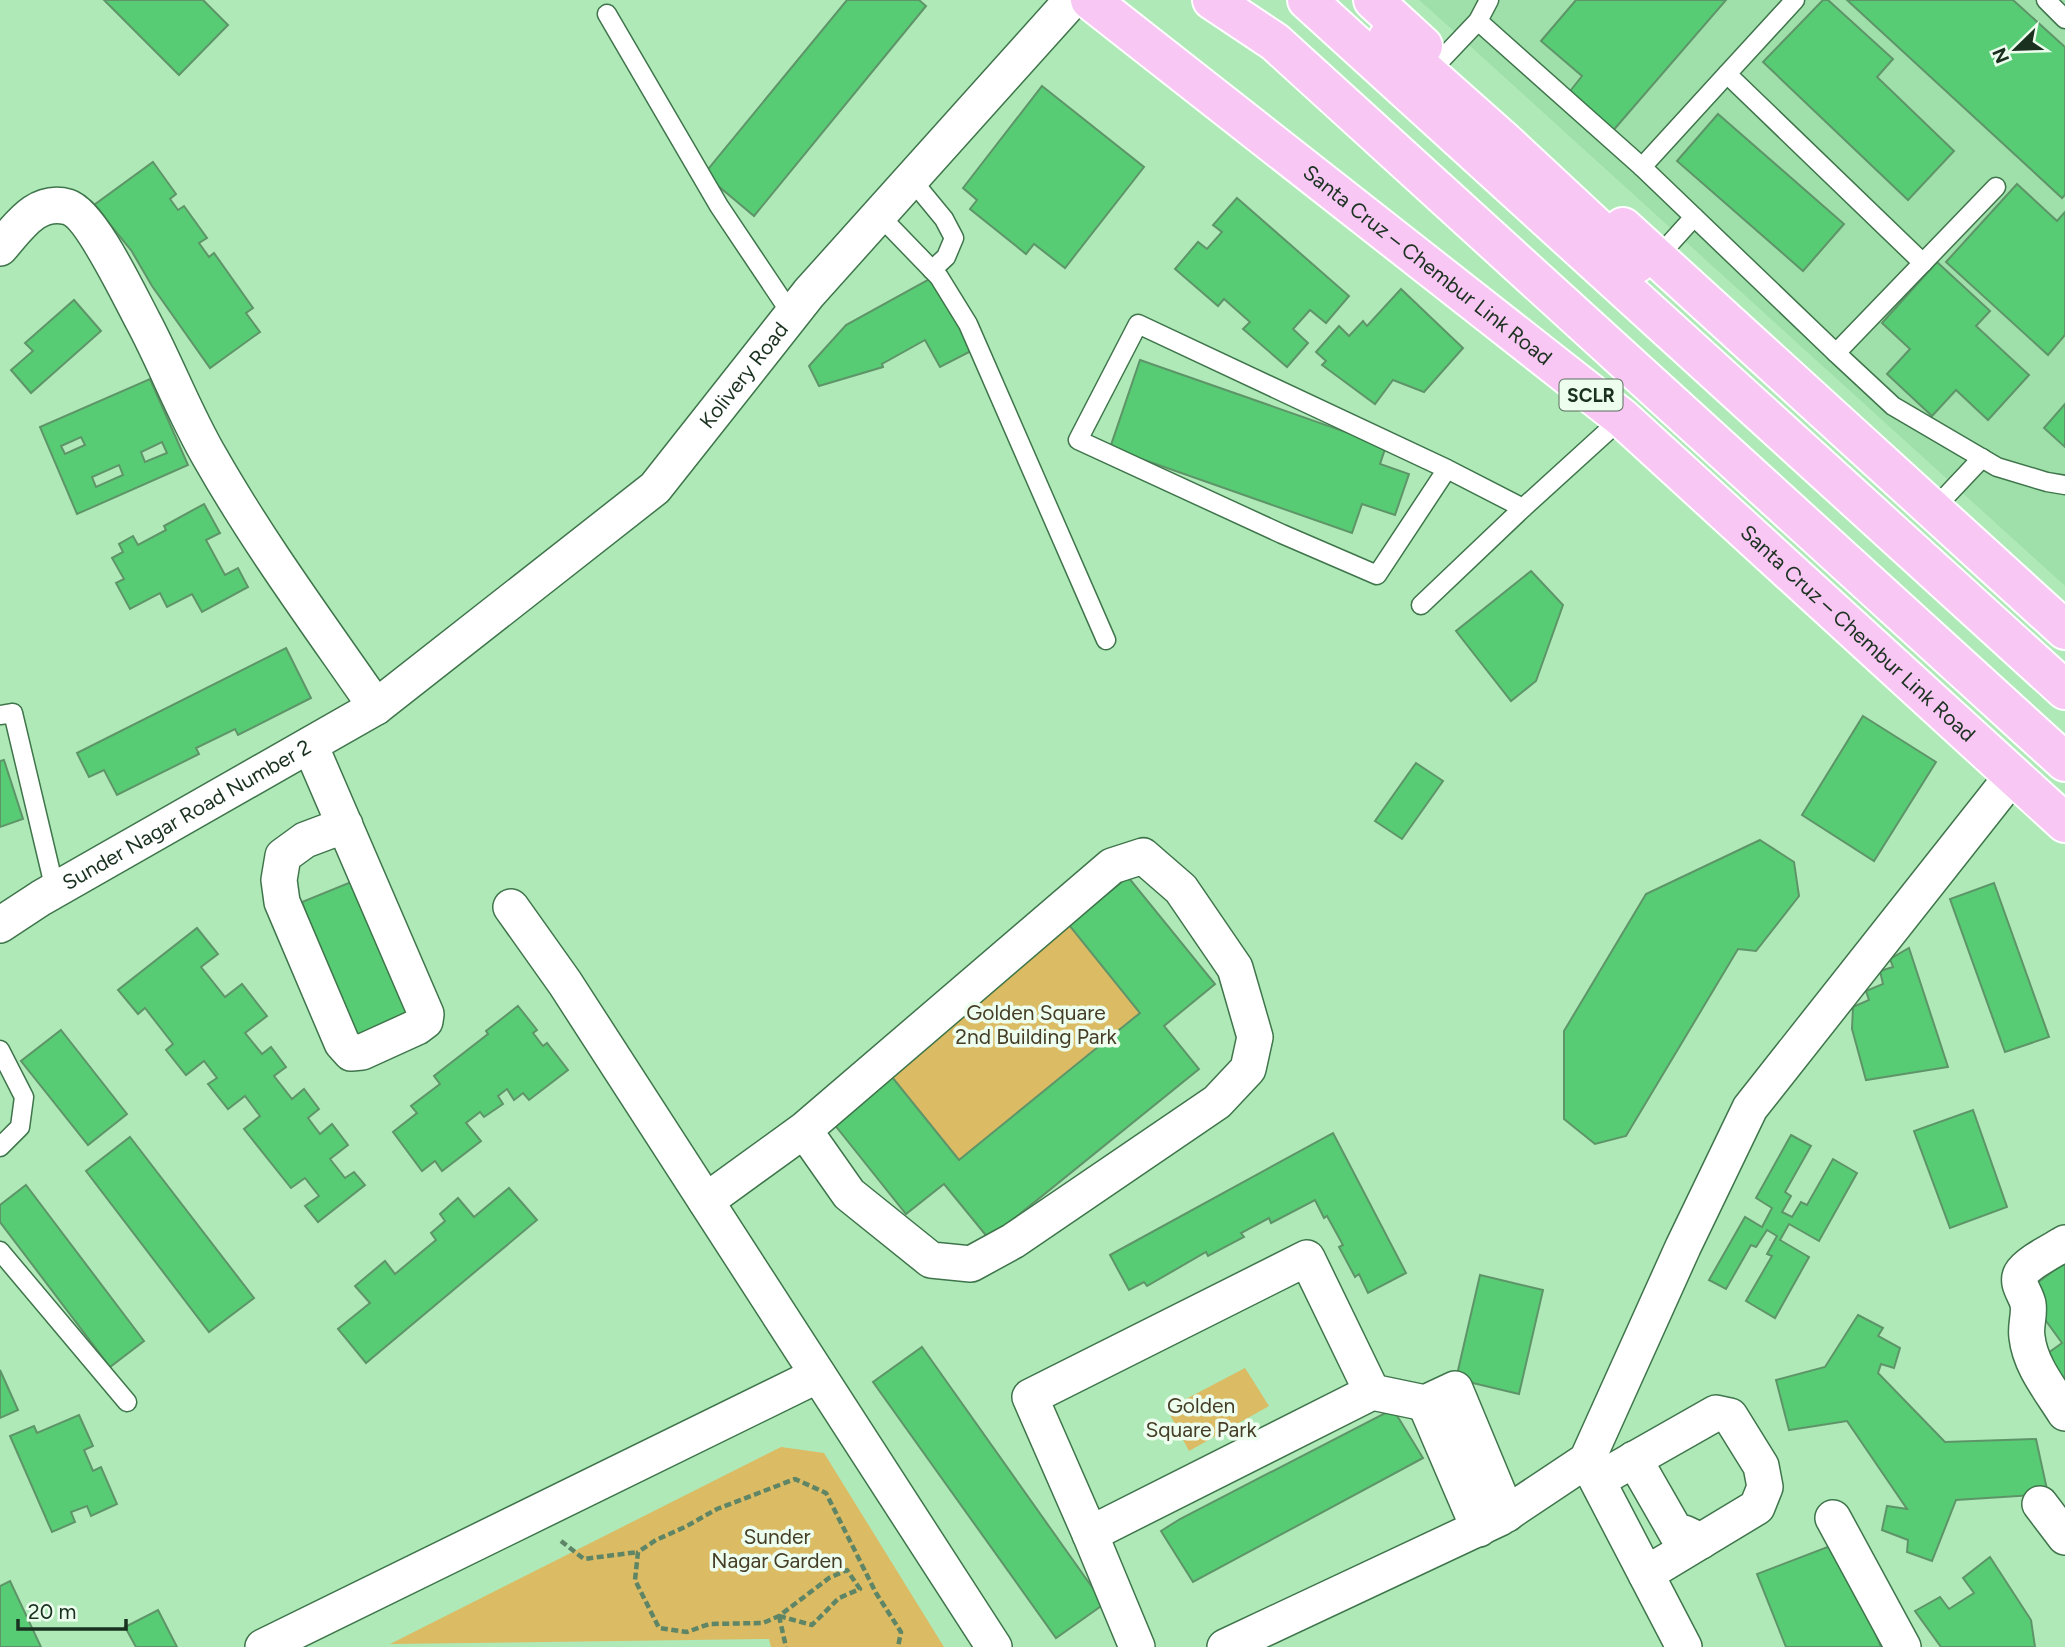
<svg xmlns="http://www.w3.org/2000/svg" width="2065" height="1647" font-family="Figtree,sans-serif">
<style>
.built{fill:#9fdfaa}
.green{fill:#dbbb64}
.building{fill:#57cc75;stroke:#5e9568;stroke-width:2;fill-rule:evenodd}
.lines{fill:none;stroke-linecap:round;stroke-linejoin:round}
.service-casing{stroke:#3f754b;stroke-width:21}
.minor-casing{stroke:#3f754b;stroke-width:38}
.trunk-casing{stroke:#fff;stroke-width:42}
.path{stroke:#5e8565;stroke-width:4.5;stroke-dasharray:7 3.5;stroke-linecap:butt}
.service{stroke:#fff;stroke-width:18}
.minor{stroke:#fff;stroke-width:35}
.trunk{stroke:#f8c7f4;stroke-width:38}
.labels{text-anchor:middle;stroke-width:7;stroke-linejoin:round;paint-order:stroke}
.shield{fill:#edfeef;stroke:#596e5d;stroke-width:2}
.shield-label{font-size:19px;font-weight:bold;fill:#1a311f}
.street-label{font-size:21px;fill:#1a311f;stroke:#edfeef}
.park-label{font-size:21px;fill:#463d26;stroke:#edfeef}
</style>
<rect width="100%" height="100%" fill="#afe9b8"/>
<!-- built -->
<path class="built" d="M1419 0H2065V586L1426 6Z"/>
<!-- green -->
<g class="green">
<path d="M1069 925 1140 1013 959 1160 888 1072Z"/>
<path d="M1245 1368 1269 1406 1189 1451 1167 1409Z"/>
<path d="M781 1447 824 1453 944 1647H771L769 1639 390 1644Z"/>
</g>
<!-- building -->
<g class="building">
<path d="M104 0H203L228 25 179 75Z"/>
<path d="M847 0H919L926 6 754 216 704 174Z"/>
<path d="M1576 0H1726L1611 133 1567 95 1582 76 1541 41Z"/>
<path d="M1823 0H1828L1893 59 1877 77 1954 151 1908 200 1763 62Z"/>
<path d="M1847 0H2013L2065 47V195L2062 198Z"/>
<path d="M1042 86 1144 167 1065 268 1034 244 1026 254 970 209 977 200 963 188Z"/>
<path d="M1718 114 1844 224 1803 271 1677 161Z"/>
<path d="M153 162 176 194 170 199 178 210 184 206 207 238 199 243 209 257 214 253 253 308 246 313 260 332 210 368 152 286 131 250 94 205Z"/>
<path d="M2017 184 2057 221 2065 212V335L2048 355 1946 262Z"/>
<path d="M1237 198 1349 296 1326 323 1310 310 1293 329 1308 343 1287 367 1243 329 1250 322 1224 299 1218 306 1175 269 1198 242 1207 249 1222 232 1213 225Z"/>
<path d="M1937 262 1990 311 1976 326 2029 375 1988 420 1956 390 1932 416 1887 374 1910 349 1882 323Z"/>
<path d="M933 277 973 350 940 367 925 340 882 364 883 367 819 386 809 366 846 325Z"/>
<path d="M1401 289 1463 348 1424 392 1393 380 1375 404 1322 365 1326 361 1316 352 1339 326 1349 336 1363 321 1367 326Z"/>
<path d="M74 300 101 331 31 393 11 370 33 351 25 343Z"/>
<path d="M1140 360 1386 446 1380 464 1409 474 1395 515 1362 504 1352 533 1110 448Z"/>
<path d="M150 379 188 465 77 514 40 427ZM81 437 85 445 65 454 61 446ZM162 442 167 453 145 462 141 452ZM119 465 123 475 96 487 92 477Z"/>
<path d="M2065 404V447L2044 428Z"/>
<path d="M204 504 220 533 206 540 225 575 238 568 248 587 202 612 192 594 167 607 160 593 130 609 116 583 124 579 112 558 123 552 119 544 133 536 138 545 166 530 164 526Z"/>
<path d="M1531 571 1563 605 1536 681 1511 701 1456 631Z"/>
<path d="M286 648 311 698 238 735 235 729 196 748 199 754 117 795 104 770 89 777 77 753Z"/>
<path d="M1863 716 1936 762 1874 861 1802 815Z"/>
<path d="M4 760 23 819 0 827V761Z"/>
<path d="M1416 763 1443 781 1402 839 1375 821Z"/>
<path d="M1760 840 1794 862 1799 896 1756 951 1738 949 1626 1136 1595 1144 1564 1119V1031L1646 894Z"/>
<path d="M1128 877 1215 984 1164 1026 1199 1069 989 1239 944 1184 906 1214 830 1119 888 1072 959 1160 1072 1068 1140 1013 1069 925Z"/>
<path d="M356 880 414 1015 352 1041 302 902Z"/>
<path d="M1994 883 2049 1037 2005 1052 1950 899Z"/>
<path d="M197 928 218 954 201 967 225 997 242 984 267 1016 245 1033 262 1054 271 1047 286 1067 274 1076 292 1099 304 1089 319 1109 308 1118 320 1134 332 1124 348 1145 330 1159 345 1178 354 1172 365 1185 318 1222 305 1206 319 1196 305 1178 291 1188 244 1129 260 1116 245 1096 228 1109 208 1084 217 1078 204 1061 186 1075 166 1050 173 1044 145 1008 138 1014 118 990Z"/>
<path d="M1909 948 1948 1067 1866 1080 1852 1029 1853 1007 1869 1000 1866 991 1883 984 1880 971 1893 967 1890 959Z"/>
<path d="M518 1006 537 1030 533 1033 543 1046 547 1043 568 1070 529 1100 523 1093 514 1100 507 1089 498 1096 503 1104 484 1117 480 1112 466 1123 481 1141 442 1171 435 1161 422 1171 393 1132 417 1113 411 1106 440 1084 434 1076 488 1034 486 1031Z"/>
<path d="M61 1030 127 1114 88 1145 21 1061Z"/>
<path d="M1973 1110 2007 1207 1950 1228 1914 1131Z"/>
<path d="M1333 1133 1406 1273 1368 1293 1359 1274 1355 1277 1339 1247 1343 1245 1327 1216 1324 1218 1315 1200 1271 1223 1269 1218 1241 1233 1244 1237 1208 1256 1206 1252 1147 1286 1144 1282 1129 1290 1110 1255Z"/>
<path d="M1791 1135 1811 1146 1785 1192 1791 1196 1782 1212 1792 1217 1801 1202 1807 1205 1833 1159 1857 1173 1819 1241 1789 1224 1780 1240 1809 1257 1775 1318 1746 1301 1772 1256 1767 1254 1777 1236 1767 1230 1756 1247 1751 1245 1726 1289 1709 1280 1745 1217 1762 1227 1772 1208 1756 1198Z"/>
<path d="M130 1137 254 1298 209 1332 86 1171Z"/>
<path d="M26 1185 144 1341 110 1367 0 1222V1205Z"/>
<path d="M509 1188 537 1220 366 1363 338 1329 370 1303 355 1286 385 1261 395 1274 436 1240 431 1233 445 1221 440 1214 458 1198 474 1217Z"/>
<path d="M2065 1262V1399L2037 1361 2062 1343 2025 1292Z"/>
<path d="M1480 1275 1543 1290 1519 1394 1456 1379Z"/>
<path d="M1858 1315 1883 1328 1878 1336 1900 1348 1894 1368 1881 1364 1878 1373 1945 1442 2036 1439 2048 1494 1956 1500 1932 1561 1907 1552 1908 1540 1882 1530 1887 1506 1907 1509 1847 1421 1789 1430 1776 1380 1825 1367Z"/>
<path d="M922 1347 1104 1604 1056 1638 873 1382Z"/>
<path d="M0 1370 18 1410 0 1418Z"/>
<path d="M1393 1409 1423 1458 1193 1582 1161 1531 1180 1519Z"/>
<path d="M79 1415 93 1446 84 1450 93 1471 101 1467 117 1504 91 1516 87 1506 71 1512 75 1522 52 1532 10 1436 34 1426 37 1433Z"/>
<path d="M1838 1543 1881 1647H1786L1757 1574Z"/>
<path d="M1990 1557 2031 1620 2035 1647H1941L1915 1611 1940 1597 1949 1609 1974 1593 1963 1578Z"/>
<path d="M10 1581 41 1647H0V1586Z"/>
<path d="M158 1610 177 1647H136L125 1627Z"/>
</g>
<g class="lines">
<defs>
<g id="service">
<path d="M1795 0 1727 74 1923 263"/>
<path d="M2046 0 2065 19"/>
<path d="M607 14 719 206 792 315"/>
<path d="M1478 21 1642 167 1836 353 1996 187"/>
<path d="M1440 61 1478 21 1489 0"/>
<path d="M1642 167 1727 74"/>
<path d="M911 179 944 219 954 238 946 257 932 270"/>
<path d="M879 215 939 277 968 324 1106 640"/>
<path d="M1657 258 1694 217"/>
<path d="M1836 353 1893 406 1997 467 2047 482 2065 485"/>
<path d="M1447 469 1377 575 1282 534 1078 440 1138 324 1447 469 1523 508"/>
<path d="M1933 510 1982 458"/>
<path d="M1421 605 1523 508 1622 418"/>
<path d="M0 715 13 713 55 890"/>
<path d="M0 1050 24 1097 20 1127 0 1147"/>
<path d="M0 1251 127 1402"/>
</g>
<g id="minor">
<path d="M0 248C18 228 36 198 68 207 91 214 130 297 143 321 167 366 185 415 211 459 260 545 320 626 376 707"/>
<path d="M310 745 426 1014 425 1021 417 1027 362 1052 351 1053 342 1043 282 902 279 880 283 856 305 840 345 825"/>
<path d="M511 907 565 983 994 1647"/>
<path id="s1" d="M0 925 41 898 376 707 655 488 809 293 1072 0"/>
<path d="M706 1201 804 1130 1112 866 1143 856 1181 889 1235 968 1255 1037 1248 1069 1217 1102 1013 1241 971 1264 931 1260 849 1194 804 1130"/>
<path d="M2065 1243C2054 1250 2027 1263 2021 1274 2016 1284 2026 1294 2028 1304 2030 1315 2025 1326 2027 1337 2030 1365 2050 1389 2065 1413"/>
<path d="M1372 1392 1090 1534 1030 1397 1307 1258 1372 1392 1425 1403 1455 1389 1507 1514"/>
<path d="M1425 1403 1479 1529"/>
<path d="M1634 1459 1677 1534 1684 1533 1701 1541"/>
<path d="M1587 1461 1684 1647"/>
<path d="M1598 1480 1716 1413 1730 1416 1761 1466 1765 1487 1757 1507 1646 1574"/>
<path d="M2040 1504 2065 1537"/>
<path d="M1833 1518 1903 1647"/>
<path d="M1090 1534 1137 1647"/>
<path d="M263 1647 818 1375"/>
<path d="M1225 1647 1500 1518 1587 1460 1683 1247 1750 1108 2013 775"/>
</g>
<g id="trunk">
<path id="s2" d="M1090 0 1622 418 2065 823"/>
<path d="M1212 0 1275 42 2065 762"/>
<path d="M1307 0 2065 690"/>
<path d="M1373 0 1423 46"/>
<path d="M1388 38 1505 142 1636 264"/>
<path d="M1623 227 2065 630"/>
</g>
</defs>
<!-- service casing -->
<use href="#service" class="service-casing"/>
<!-- minor casing -->
<use href="#minor" class="minor-casing"/>
<!-- trunk casing -->
<use href="#trunk" class="trunk-casing"/>
<!-- path -->
<g class="path">
<path d="M561 1541 584 1559 638 1552"/>
<path d="M779 1616 812 1625 839 1598 860 1589 847 1570 829 1578 779 1616 763 1623 709 1624 687 1632 659 1628 635 1580 638 1552 656 1540 685 1527 717 1509 795 1479 826 1493 876 1593 901 1632 898 1647"/>
<path d="M779 1616 786 1647"/>
</g>
<!-- service -->
<use href="#service" class="service"/>
<!-- minor -->
<use href="#minor" class="minor"/>
<!-- trunk -->
<use href="#trunk" class="trunk"/>
</g>
<g class="labels">
<!-- shield labels -->
<rect class="shield" x="1559.5" y="379.5" width="63" height="31" rx="5"/>
<g class="shield-label">
<text x="1591" y="402">SCLR</text>
</g>
<!-- street labels -->
<g class="street-label">
<text dy="7" stroke="none"><textPath href="#s2" startOffset="429">Santa Cruz – Chembur Link Road</textPath></text>
<text dy="7" stroke="none"><textPath href="#s1" startOffset="933">Kolivery Road</textPath></text>
<text dy="7" stroke="none"><textPath href="#s2" startOffset="996">Santa Cruz – Chembur Link Road</textPath></text>
<text dy="7" stroke="none"><textPath href="#s1" startOffset="217">Sunder Nagar Road Number 2</textPath></text>
</g>
<!-- park labels -->
<g class="park-label">
<text x="1036" y="1020">Golden Square<tspan x="1036" dy="24">2nd Building Park</tspan></text>
<text x="1201" y="1413">Golden<tspan x="1201" dy="24">Square Park</tspan></text>
<text x="777" y="1544">Sunder<tspan x="777" dy="24">Nagar Garden</tspan></text>
</g>
</g>
<!-- north arrow -->
<g transform="translate(2016 49) rotate(247)" stroke="#edfeef" stroke-width="5" paint-order="stroke">
<path d="M0-5L12 26L0 18L-12 26Z" fill="#1a311f"/>
<text y="-10" font-size="19" font-weight="bold" text-anchor="middle" fill="#1a311f">N</text>
</g>
<!-- scale -->
<path d="M18 1619v10h108v-10" fill="none" stroke="#1a311f" stroke-width="3.5"/>
<text x="28" y="1619" font-size="21" fill="#1a311f" stroke="#edfeef" stroke-width="5" paint-order="stroke">20 m</text>
</svg>
